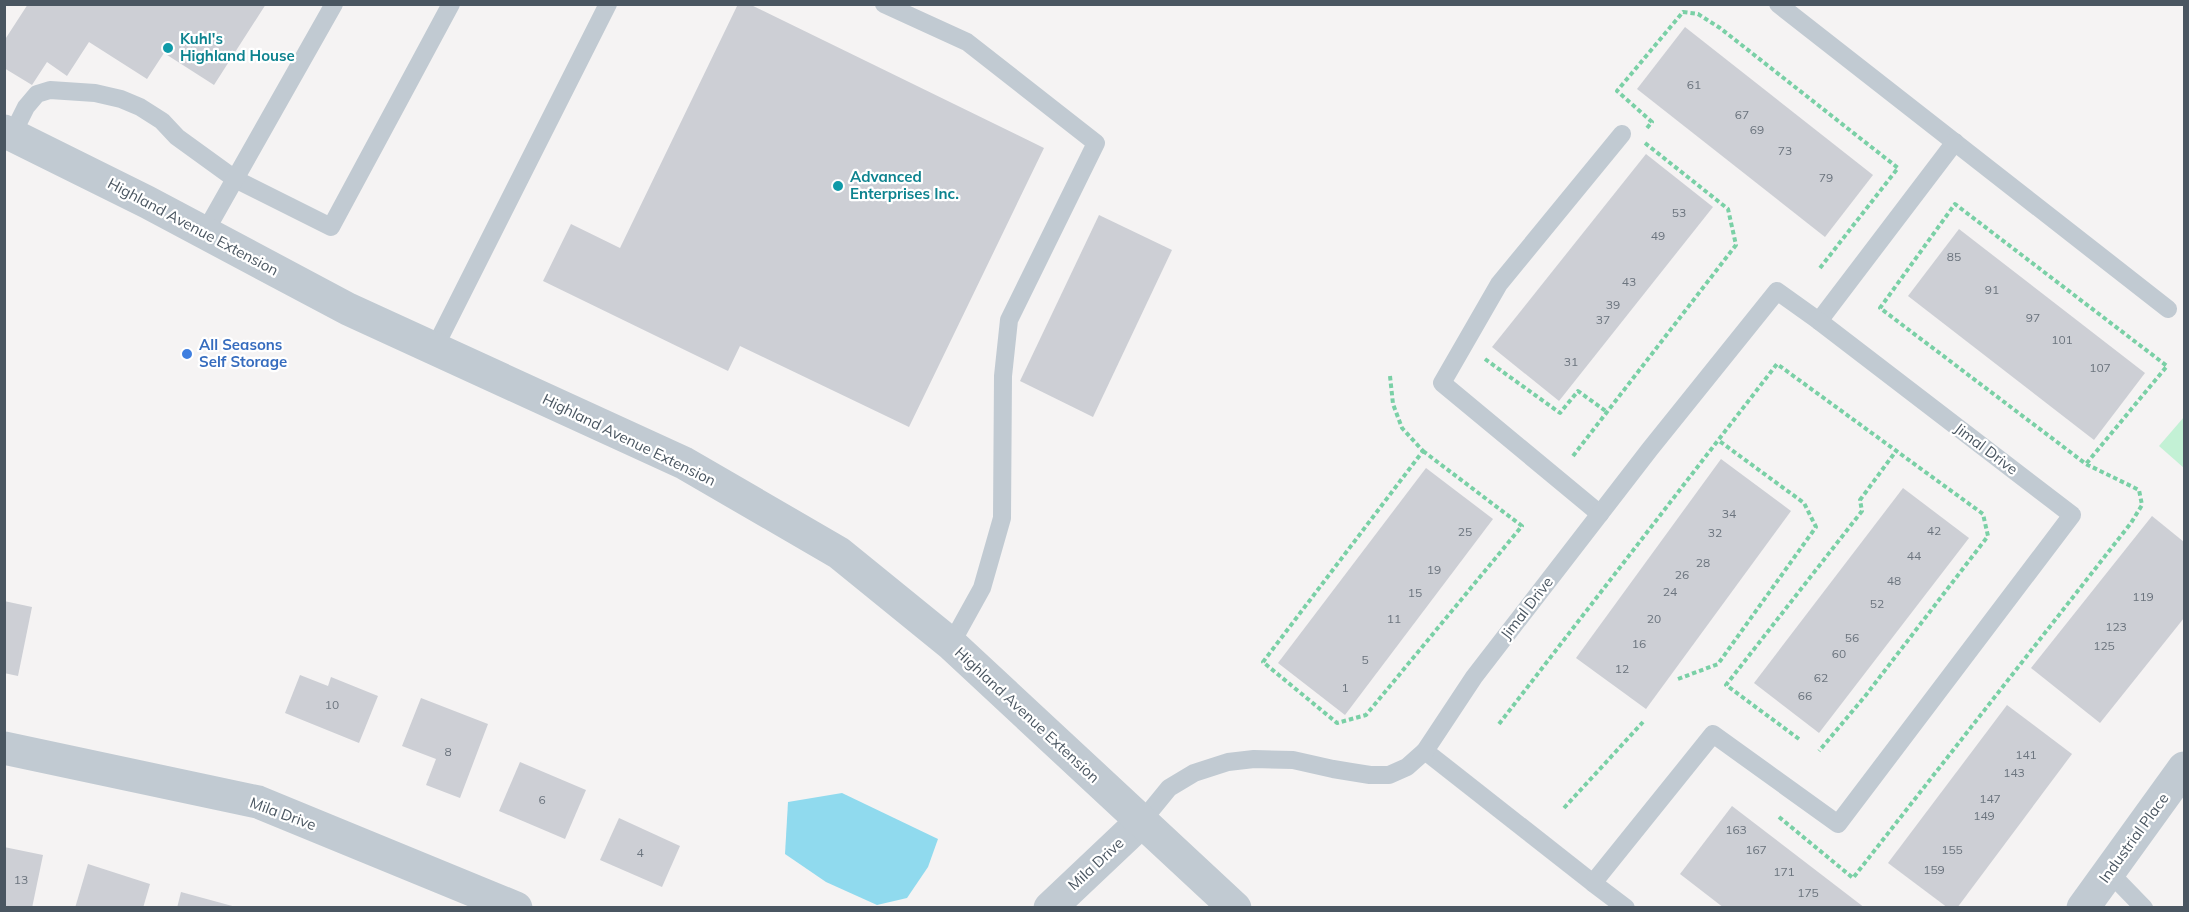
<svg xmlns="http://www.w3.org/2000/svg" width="2189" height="912" font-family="Mulish,sans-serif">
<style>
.green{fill:#c3f1d5}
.water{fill:#90daee}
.building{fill:#cdcfd5}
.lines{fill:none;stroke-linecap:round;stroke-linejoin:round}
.path{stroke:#7ad0a6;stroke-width:4;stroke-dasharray:4.5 3;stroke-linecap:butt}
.service{stroke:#c1cad2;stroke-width:18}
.minor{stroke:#c1cad2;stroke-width:33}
.tertiary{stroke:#c1cad2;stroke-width:33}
.culture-dot{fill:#0f9aa8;stroke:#fff;stroke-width:2}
.shop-dot{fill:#3f7fe0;stroke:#fff;stroke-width:2}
.labels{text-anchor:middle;stroke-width:4.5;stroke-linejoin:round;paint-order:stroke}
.number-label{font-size:12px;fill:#6b747e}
.culture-label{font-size:15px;font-weight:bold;fill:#0d838f;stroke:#fff;text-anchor:start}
.street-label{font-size:15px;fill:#4a5661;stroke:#fff}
.shop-label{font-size:15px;font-weight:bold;fill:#366cbe;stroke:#fff;text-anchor:start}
</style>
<rect width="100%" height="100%" fill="#f5f3f3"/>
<!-- green -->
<path class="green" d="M2184 417V468L2159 446Z"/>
<!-- water -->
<path class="water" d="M842 793 938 839 928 867 907 898 877 905 826 882 785 854 788 802Z"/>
<!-- building -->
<g class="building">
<path d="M28 4H266L214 85 164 53 147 79 89 42 67 76 47 62 32 85 4 68V41Z"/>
<path d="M738 4H749L1044 148 909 427 740 346 728 371 543 281 571 224 620 248Z"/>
<path d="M1685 27 1873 175 1825 237 1637 89Z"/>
<path d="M1646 154 1713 207 1559 401 1492 347Z"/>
<path d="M1099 215 1172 250 1093 417 1020 381Z"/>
<path d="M1959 229 2145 373 2094 440 1908 296Z"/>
<path d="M1721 459 1791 511 1646 709 1576 658Z"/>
<path d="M1426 468 1493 519 1345 715 1278 663Z"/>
<path d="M1903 488 1969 538 1819 733 1754 683Z"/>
<path d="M2152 516 2184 542V618L2100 723 2031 668Z"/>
<path d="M4 601 32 607 18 676 4 673Z"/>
<path d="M300 675 328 686 331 677 378 696 359 743 285 713Z"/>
<path d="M421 698 488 724 460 798 426 785 436 759 402 746Z"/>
<path d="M2007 705 2072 754 1957 908H1948L1888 863Z"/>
<path d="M520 762 586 790 565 839 499 811Z"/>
<path d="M1732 806 1865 908H1724L1680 874Z"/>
<path d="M619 818 680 846 662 887 600 860Z"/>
<path d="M4 847 43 855 32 908 4 906Z"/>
<path d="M88 864 150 884 143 908H75Z"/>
<path d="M181 892 236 907V908H177Z"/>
</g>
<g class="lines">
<!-- path -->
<g class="path">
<path d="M1647 128 1652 122 1617 91 1683 12 1698 14 1720 28 1898 168 1820 268"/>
<path d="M1485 359 1560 413 1578 391 1607 412"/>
<path d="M1390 376 1393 404 1402 428 1423 451"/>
<path d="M1423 451 1522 526 1366 715 1337 723 1263 662Z"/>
<path d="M1573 456 1736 245 1728 209 1645 143"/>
<path d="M1678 679 1718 664 1816 527 1804 503 1718 440"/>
<path d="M1499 724 1777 364 1983 514 1988 536 1866 695 1819 751"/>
<path d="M1799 739 1726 685 1862 511 1860 500 1896 451"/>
<path d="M1564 808 1643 722"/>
<path d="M1779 817 1853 878 2131 523 2142 505 2139 490 2086 464 1880 308 1955 204 2167 366 2086 464"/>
</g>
<!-- service -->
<g class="service">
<path d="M884 4 967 42 1096 143 1009 320 1003 376 1002 518 982 588 951 644"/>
<path d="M1778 4 2168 309"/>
<path d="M12 135 26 107 37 94 50 90 95 93 121 99 140 107 162 121 177 137 235 179 331 227 451 4"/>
<path d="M205 232 334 4"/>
<path d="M1819 321 1955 142"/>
<path d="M434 349 608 4"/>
<path d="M1600 514 1442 383 1499 284 1622 134"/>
<path d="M1425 751 1593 883"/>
<path d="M1142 821 1169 788 1194 773 1228 762 1254 759 1293 760 1333 769 1370 775H1389L1407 767 1425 751 1474 677 1650 449 1777 291 1819 321 2072 515 1838 824 1713 734 1593 883 1626 908"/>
<path d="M2110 873 2144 908"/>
</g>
<!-- minor -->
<g class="minor">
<path d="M4 748 258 802 516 908"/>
<path d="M1050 908 1142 821"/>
<path d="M2083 908 2184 768"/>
</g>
<!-- tertiary -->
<path class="tertiary" d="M4 131 147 202 348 309 684 463 839 553 951 644 1235 908"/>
</g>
<!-- markers -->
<g class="culture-dot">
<circle cx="168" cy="48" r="6"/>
<circle cx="838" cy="186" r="6"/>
</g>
<circle class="shop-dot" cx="187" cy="354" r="6"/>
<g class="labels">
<!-- number labels -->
<g class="number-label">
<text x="1694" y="89">61</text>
<text x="1742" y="119">67</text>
<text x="1757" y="134">69</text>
<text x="1785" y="155">73</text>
<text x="1826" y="182">79</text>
<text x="1679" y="217">53</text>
<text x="1658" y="240">49</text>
<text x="1954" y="261">85</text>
<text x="1629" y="286">43</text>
<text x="1992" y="294">91</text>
<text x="1613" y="309">39</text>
<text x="2033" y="322">97</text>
<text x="1603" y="324">37</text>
<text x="2062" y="344">101</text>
<text x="1571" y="366">31</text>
<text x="2100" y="372">107</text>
<text x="1729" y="518">34</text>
<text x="1934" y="535">42</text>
<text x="1465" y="536">25</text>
<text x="1715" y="537">32</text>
<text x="1914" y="560">44</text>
<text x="1703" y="567">28</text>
<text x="1434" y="574">19</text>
<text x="1682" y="579">26</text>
<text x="1894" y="585">48</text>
<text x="1670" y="596">24</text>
<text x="1415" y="597">15</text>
<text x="2143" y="601">119</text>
<text x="1877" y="608">52</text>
<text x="1394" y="623">11</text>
<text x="1654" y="623">20</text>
<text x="2116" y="631">123</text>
<text x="1852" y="642">56</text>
<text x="1639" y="648">16</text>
<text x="2104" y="650">125</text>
<text x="1839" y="658">60</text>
<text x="1365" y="664">5</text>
<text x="1622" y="673">12</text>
<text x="1821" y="682">62</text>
<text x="1345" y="692">1</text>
<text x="1805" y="700">66</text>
<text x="332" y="709">10</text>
<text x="448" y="756">8</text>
<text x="2026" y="759">141</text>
<text x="2014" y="777">143</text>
<text x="1990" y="803">147</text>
<text x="542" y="804">6</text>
<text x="1984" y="820">149</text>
<text x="1736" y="834">163</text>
<text x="1756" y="854">167</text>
<text x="1952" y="854">155</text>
<text x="640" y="857">4</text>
<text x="1934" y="874">159</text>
<text x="1784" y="876">171</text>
<text x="21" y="884">13</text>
<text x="1808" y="897">175</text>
</g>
<!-- culture labels -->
<g class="culture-label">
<text x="180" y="44">Kuhl's<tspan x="180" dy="17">Highland House</tspan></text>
<text x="850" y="182">Advanced<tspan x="850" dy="17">Enterprises Inc.</tspan></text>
</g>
<!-- street labels -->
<g class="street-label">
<text transform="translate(193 227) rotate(28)" y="5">Highland Avenue Extension</text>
<text transform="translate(629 440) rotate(26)" y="5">Highland Avenue Extension</text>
<text transform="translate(1986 449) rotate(37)" y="5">Jimal Drive</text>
<text transform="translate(1527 608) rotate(-52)" y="5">Jimal Drive</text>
<text transform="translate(1027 715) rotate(43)" y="5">Highland Avenue Extension</text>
<text transform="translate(283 814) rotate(20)" y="5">Mila Drive</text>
<text transform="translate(2134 838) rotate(-54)" y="5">Industrial Place</text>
<text transform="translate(1096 864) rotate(-43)" y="5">Mila Drive</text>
</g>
<!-- shop labels -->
<g class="shop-label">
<text x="199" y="350">All Seasons<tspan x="199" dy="17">Self Storage</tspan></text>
</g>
</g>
<!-- border -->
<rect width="2189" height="912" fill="none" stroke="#4a5661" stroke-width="12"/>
</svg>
